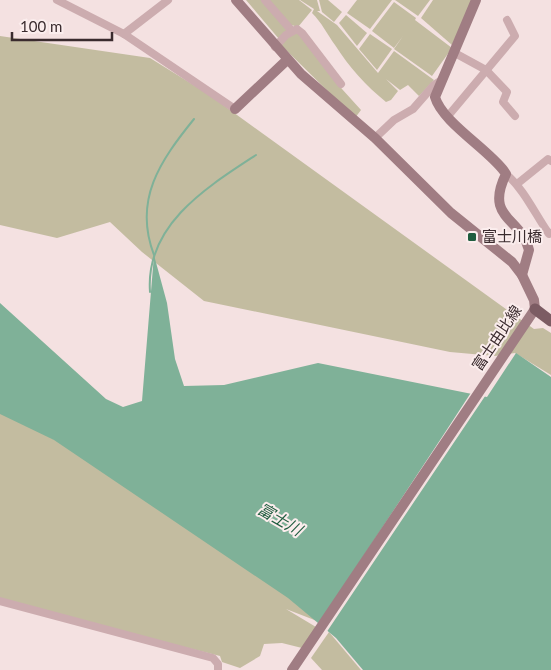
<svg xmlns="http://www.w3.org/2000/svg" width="551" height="670" font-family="Lato,'Noto Sans JP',sans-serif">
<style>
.green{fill:#c3bca0}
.water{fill:#7fb198}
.pier{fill:#f4e1e1}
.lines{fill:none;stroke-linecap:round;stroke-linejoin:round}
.stream{stroke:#7fb198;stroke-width:2}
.street{stroke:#ccacaf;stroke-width:8}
.secondary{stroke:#a07d83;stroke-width:10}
.primary{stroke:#7c5c63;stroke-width:11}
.poi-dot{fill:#1f5d3f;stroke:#fbeded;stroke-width:2}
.labels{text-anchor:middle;stroke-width:4;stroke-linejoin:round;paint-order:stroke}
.poi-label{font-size:15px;fill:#3a2b2e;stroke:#fbeded;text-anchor:start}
.street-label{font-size:15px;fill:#3a2b2e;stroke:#fbeded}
.water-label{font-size:16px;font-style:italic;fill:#1f5d3f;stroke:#fbeded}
</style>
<rect width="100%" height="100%" fill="#f4e1e1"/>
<!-- green -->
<g class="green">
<path d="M246 0H299L312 10 298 27 288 24 289 28 302 32 342 89 361 110 355 118 280 44 279 39Z"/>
<path d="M300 0H317L320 11H317L337 25 378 73 394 51 434 80 419 96 408 85 400 90 386 79 398 91 391 100 386 102C366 86 349 67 335 45 327 34 322 23 312 13L314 9Z"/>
<path d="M319 0H328L342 12 334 22 322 12Z"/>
<path d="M357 0H392L370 29 347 13Z"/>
<path d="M395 0H430L418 16Z"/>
<path d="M433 0H472L452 45 421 18Z"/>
<path d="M394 2 416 18 415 20 452 48 432 76 394 49 403 36 394 48 372 31Z"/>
<path d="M346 15 367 33 357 46 339 23Z"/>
<path d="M370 34 392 49 377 70 359 49Z"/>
<path d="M0 36 150 58 208 94 510 312 534 329 543 328 551 333V375L515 353 495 356 450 352 204 301 142 252 110 222 57 238 0 225Z"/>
<path d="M0 409 201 522 317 621 286 609 316 627 302 648 282 643 264 644 260 656 240 668 222 662 220 656 0 601Z"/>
<path d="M329 632 361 670H322L311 658Z"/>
</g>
<!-- water -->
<path class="water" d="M154 255 167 303 175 359 184 386 224 385 318 363 487 397 516 353 551 377V670H363L336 638 288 598 54 440 0 414V303L106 399 123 407 142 401Z"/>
<!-- pier -->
<path class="pier" d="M516 350 326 633 318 625 444 434 472 391 486 394Z"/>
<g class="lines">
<!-- stream -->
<g class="stream">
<path d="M154 255C133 200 160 161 194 119"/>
<path d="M150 292C145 225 207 187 256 155"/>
</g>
<!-- street -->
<g class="street">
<path d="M57 0 124 34 235 109"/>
<path d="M265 0 292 31"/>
<path d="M124 34 168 0"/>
<path d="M275 47 286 35 297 29 302 33 341 84"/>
<path d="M453 52 486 70 507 92 503 102 515 116"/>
<path d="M448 116 515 36 507 20"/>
<path d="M375 138 394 120 413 109 434 85 440 81"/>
<path d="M506 174C524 189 535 214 549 234L551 233"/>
<path d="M517 184 548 159 551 161"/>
<path d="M0 601 213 658 218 664V670"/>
</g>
<!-- secondary -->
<g class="secondary">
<path d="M236 0 301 74 375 138 451 213 512 262 522 275 534 300 535 309 292 670"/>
<path d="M476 0 435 97C442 122 488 149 504 171L506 174C484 219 521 217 529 250L522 275"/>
<path d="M235 109 287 60"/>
</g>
<!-- primary -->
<path class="primary" d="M535 309 551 321"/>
</g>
<!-- markers -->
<rect class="poi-dot" x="467" y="232" width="10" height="10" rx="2.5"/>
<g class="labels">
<!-- poi labels -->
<g class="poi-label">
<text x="482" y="242">富士川橋</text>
</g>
<!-- street labels -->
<g class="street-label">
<text transform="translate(497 338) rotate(-56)" y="5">富士由比線</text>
</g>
<!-- water labels -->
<g class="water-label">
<text transform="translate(280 519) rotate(30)" y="6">富士川</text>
</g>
</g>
<!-- scale -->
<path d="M12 32v8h100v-8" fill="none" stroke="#3a2b2e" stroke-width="2.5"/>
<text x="20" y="32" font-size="15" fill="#3a2b2e" stroke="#fbeded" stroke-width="4" paint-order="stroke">100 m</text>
</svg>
